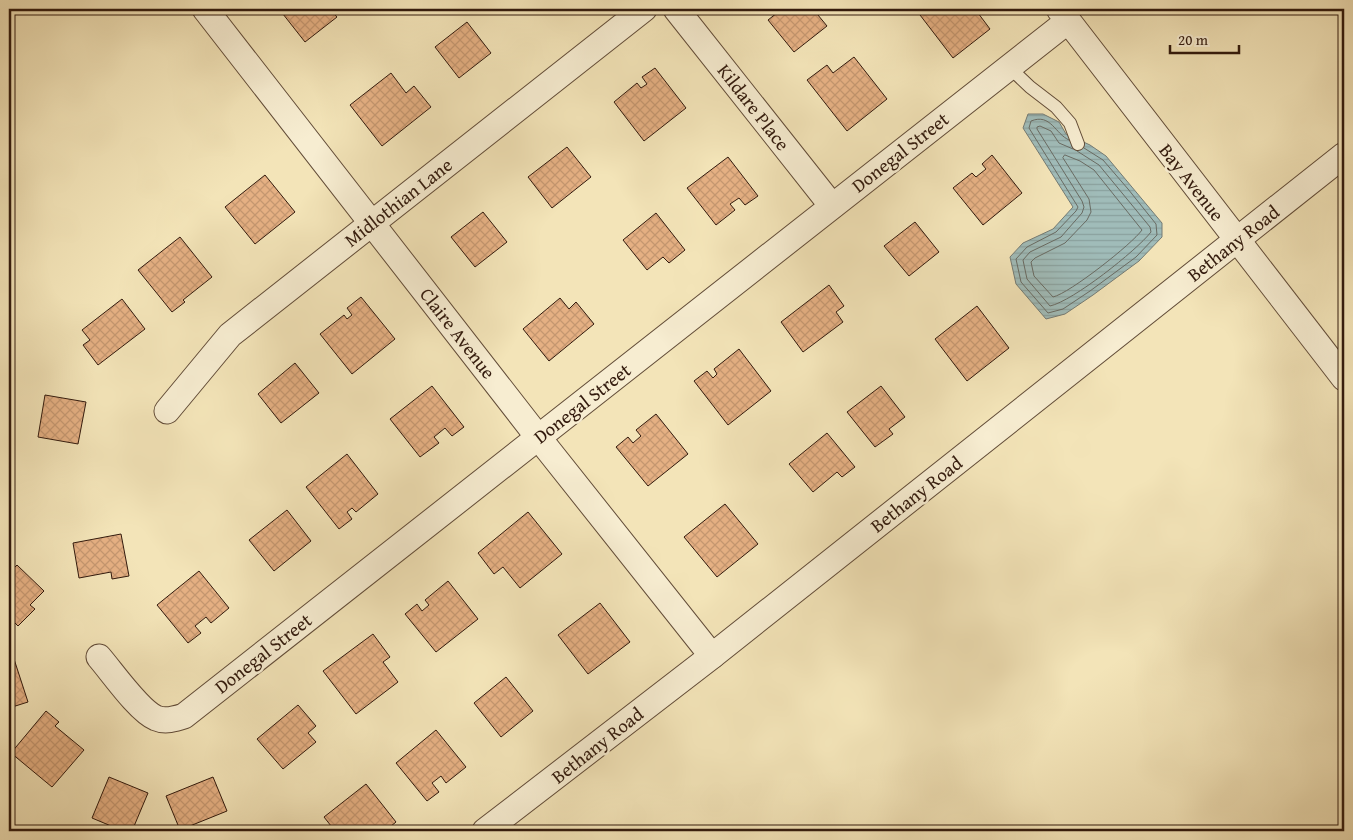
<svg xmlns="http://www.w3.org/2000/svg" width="1353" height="840" font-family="'Gentium Book Plus',serif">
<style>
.water{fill:url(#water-rules);stroke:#747b74}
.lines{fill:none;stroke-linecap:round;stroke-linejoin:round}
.shore{stroke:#696b63;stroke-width:1}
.building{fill:url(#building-cross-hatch);stroke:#321a0d}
.lane-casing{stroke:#624c38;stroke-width:14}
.street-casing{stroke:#624c38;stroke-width:27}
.lane{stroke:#f7edd1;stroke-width:12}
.street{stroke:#f7edd1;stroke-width:25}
.labels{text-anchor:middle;stroke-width:5;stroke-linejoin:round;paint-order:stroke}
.street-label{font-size:19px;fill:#321a0d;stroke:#f7edd1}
</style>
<defs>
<pattern id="water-rules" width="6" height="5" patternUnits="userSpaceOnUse" patternTransform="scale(1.25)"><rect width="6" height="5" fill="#a0bcb9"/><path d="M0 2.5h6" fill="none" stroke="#8aa19e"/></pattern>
<pattern id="building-cross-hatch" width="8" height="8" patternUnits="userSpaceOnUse" patternTransform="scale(1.25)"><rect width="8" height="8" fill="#e5b083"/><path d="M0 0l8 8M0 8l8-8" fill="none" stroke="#c59770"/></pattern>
</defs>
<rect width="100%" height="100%" fill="#f3e4b8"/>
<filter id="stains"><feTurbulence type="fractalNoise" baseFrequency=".004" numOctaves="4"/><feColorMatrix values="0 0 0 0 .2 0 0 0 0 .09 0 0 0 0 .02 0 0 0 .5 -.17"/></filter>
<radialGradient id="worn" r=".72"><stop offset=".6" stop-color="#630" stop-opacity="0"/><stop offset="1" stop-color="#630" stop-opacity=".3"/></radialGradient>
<!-- water -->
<path class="water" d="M1028 114H1043L1059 122 1066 134 1090 145 1106 156 1162 223V237L1139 261 1093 295 1065 314 1046 319 1016 284 1010 257 1023 243 1053 229 1073 207 1023 128Z"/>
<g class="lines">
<!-- shore -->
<g class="shore">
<path d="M1069 140C1055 134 1051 113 1031 121L1029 128 1078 207 1076 211 1056 232 1027 247 1016 259 1021 282 1048 313 1063 309 1090 291 1136 257 1157 235 1156 224 1128 189 1103 160 1084 148"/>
<path d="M1073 149 1059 143 1051 131 1040 126 1037 127V129L1082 201 1084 207 1082 213 1061 237 1030 252 1023 260 1027 279 1050 306C1073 301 1136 251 1151 232L1150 227 1099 165 1077 151"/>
<path d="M1065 155 1080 161 1094 170 1142 230C1132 244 1070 293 1053 297L1034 276 1031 262 1035 258 1065 243 1087 220 1091 212 1089 199 1063 158Z"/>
</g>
</g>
<!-- building -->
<g class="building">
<path d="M279 9H330L337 17 305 42Z"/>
<path d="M782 9H813L827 26 794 52 768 20Z"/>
<path d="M929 9H975L990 29 953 58 920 15Z"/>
<path d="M467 22 491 53 459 78 435 47Z"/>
<path d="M854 57 887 99 847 131 807 80 827 65 833 73Z"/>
<path d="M655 68 686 108 644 141 614 102 637 83 641 88 647 84 642 77Z"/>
<path d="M391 73 406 93 414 86 431 107 382 146 350 105Z"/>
<path d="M567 147 591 177 552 208 528 177Z"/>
<path d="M992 155 1022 193 983 225 953 188 972 173 976 177 986 169 982 164Z"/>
<path d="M728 157 758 196 745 205 739 198 730 204 735 210 716 225 687 188Z"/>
<path d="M265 175 295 212 255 244 225 207Z"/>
<path d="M483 212 507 242 475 267 451 237Z"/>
<path d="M656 213 685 250 669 263 663 257 647 270 623 240Z"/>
<path d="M915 222 939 252 909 276 884 246Z"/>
<path d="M180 237 212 277 183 300 185 302 172 312 138 270Z"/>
<path d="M829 285 844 306 836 312 843 322 803 352 781 322Z"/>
<path d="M361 297 395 339 352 374 320 334 344 315 347 319 352 315 347 308Z"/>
<path d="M560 298 569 309 576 302 594 324 549 361 523 329Z"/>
<path d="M122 299 145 329 98 365 83 345 90 340 82 330Z"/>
<path d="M977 306 1009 348 967 381 935 339Z"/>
<path d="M739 349 771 391 728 425 694 381 707 371 713 378 717 374 714 369Z"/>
<path d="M295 363 319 393 281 423 258 394Z"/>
<path d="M432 386 464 427 452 436 445 428 434 437 439 443 420 457 390 419Z"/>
<path d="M881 386 905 417 889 429 893 434 875 447 847 412Z"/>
<path d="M45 395 86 402 78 444 38 437Z"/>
<path d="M656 414 688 454 648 486 616 447 628 437 633 443 641 436 636 430Z"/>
<path d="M827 433 855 467 842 477 837 472 813 492 789 464Z"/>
<path d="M347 454 378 494 356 512 352 508 347 512 352 519 339 529 306 487Z"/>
<path d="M725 504 758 544 717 577 684 537Z"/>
<path d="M287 510 311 541 274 571 249 540Z"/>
<path d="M528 512 562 554 520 588 503 567 494 574 478 553Z"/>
<path d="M121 534 129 576 112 579 111 572 79 578 73 543Z"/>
<path d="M17 565 44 591 30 605 35 609 18 626 9 617V573Z"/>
<path d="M199 571 229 608 211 623 206 617 195 626 201 633 188 643 157 605Z"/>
<path d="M448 581 478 619 436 652 405 614 417 604 422 611 429 605 425 600Z"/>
<path d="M600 603 630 642 588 674 558 635Z"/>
<path d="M373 634 390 657 383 662 398 682 356 714 323 671Z"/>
<path d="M13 656 28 702 9 708V657Z"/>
<path d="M506 677 533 711 501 737 474 703Z"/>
<path d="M298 705 316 726 308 733 316 742 283 769 257 739Z"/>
<path d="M46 711 59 722 55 726 84 750 52 787 11 753Z"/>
<path d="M436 730 466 767 446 783 441 776 432 783 439 792 427 801 396 763Z"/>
<path d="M109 777 148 793 132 831H123L92 818Z"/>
<path d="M213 777 227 811 180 830 166 796Z"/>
<path d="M366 784 396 822 385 831H335L324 817Z"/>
</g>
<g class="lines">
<defs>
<path id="lane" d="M1009 67 1030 87 1056 107 1070 123 1078 144"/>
<g id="street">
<path d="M205 9 538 437 712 656"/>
<path d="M676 9 832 206"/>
<path d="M1059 9 1344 378"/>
<path d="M167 411 230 335 644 9"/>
<path d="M99 657C112 672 139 711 156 718 165 722 175 719 184 716L1068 21"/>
<path d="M485 831 712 656 1344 155"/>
</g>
</defs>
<!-- lane casing -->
<use href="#lane" class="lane-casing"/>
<!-- street casing -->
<use href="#street" class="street-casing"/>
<!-- lane -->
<use href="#lane" class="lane"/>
<!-- street -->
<use href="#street" class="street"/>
</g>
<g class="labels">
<!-- street labels -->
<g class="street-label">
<text transform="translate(754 107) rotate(52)" y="7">Kildare Place</text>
<text transform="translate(900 152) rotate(-38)" y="7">Donegal Street</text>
<text transform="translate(1192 182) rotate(52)" y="7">Bay Avenue</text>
<text transform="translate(398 202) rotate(-38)" y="7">Midlothian Lane</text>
<text transform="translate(1233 243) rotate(-38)" y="7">Bethany Road</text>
<text transform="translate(458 333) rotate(52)" y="7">Claire Avenue</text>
<text transform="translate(582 403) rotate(-38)" y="7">Donegal Street</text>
<text transform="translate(916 494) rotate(-38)" y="7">Bethany Road</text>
<text transform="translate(263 653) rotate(-38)" y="7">Donegal Street</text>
<text transform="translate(597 745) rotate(-38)" y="7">Bethany Road</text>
</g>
</g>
<!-- margin -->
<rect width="1353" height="840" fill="none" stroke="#f3e4b8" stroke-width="30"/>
<rect x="10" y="10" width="1333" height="820" fill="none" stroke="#321a0d" stroke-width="2.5"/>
<rect x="15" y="15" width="1323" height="810" fill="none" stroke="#321a0d"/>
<!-- scale -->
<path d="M1170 45v8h69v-8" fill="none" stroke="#321a0d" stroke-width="2.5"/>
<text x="1178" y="45" font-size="15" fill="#321a0d" stroke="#f7edd1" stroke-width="4" paint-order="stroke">20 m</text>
<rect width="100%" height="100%" filter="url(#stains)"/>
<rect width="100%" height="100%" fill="url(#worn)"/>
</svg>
